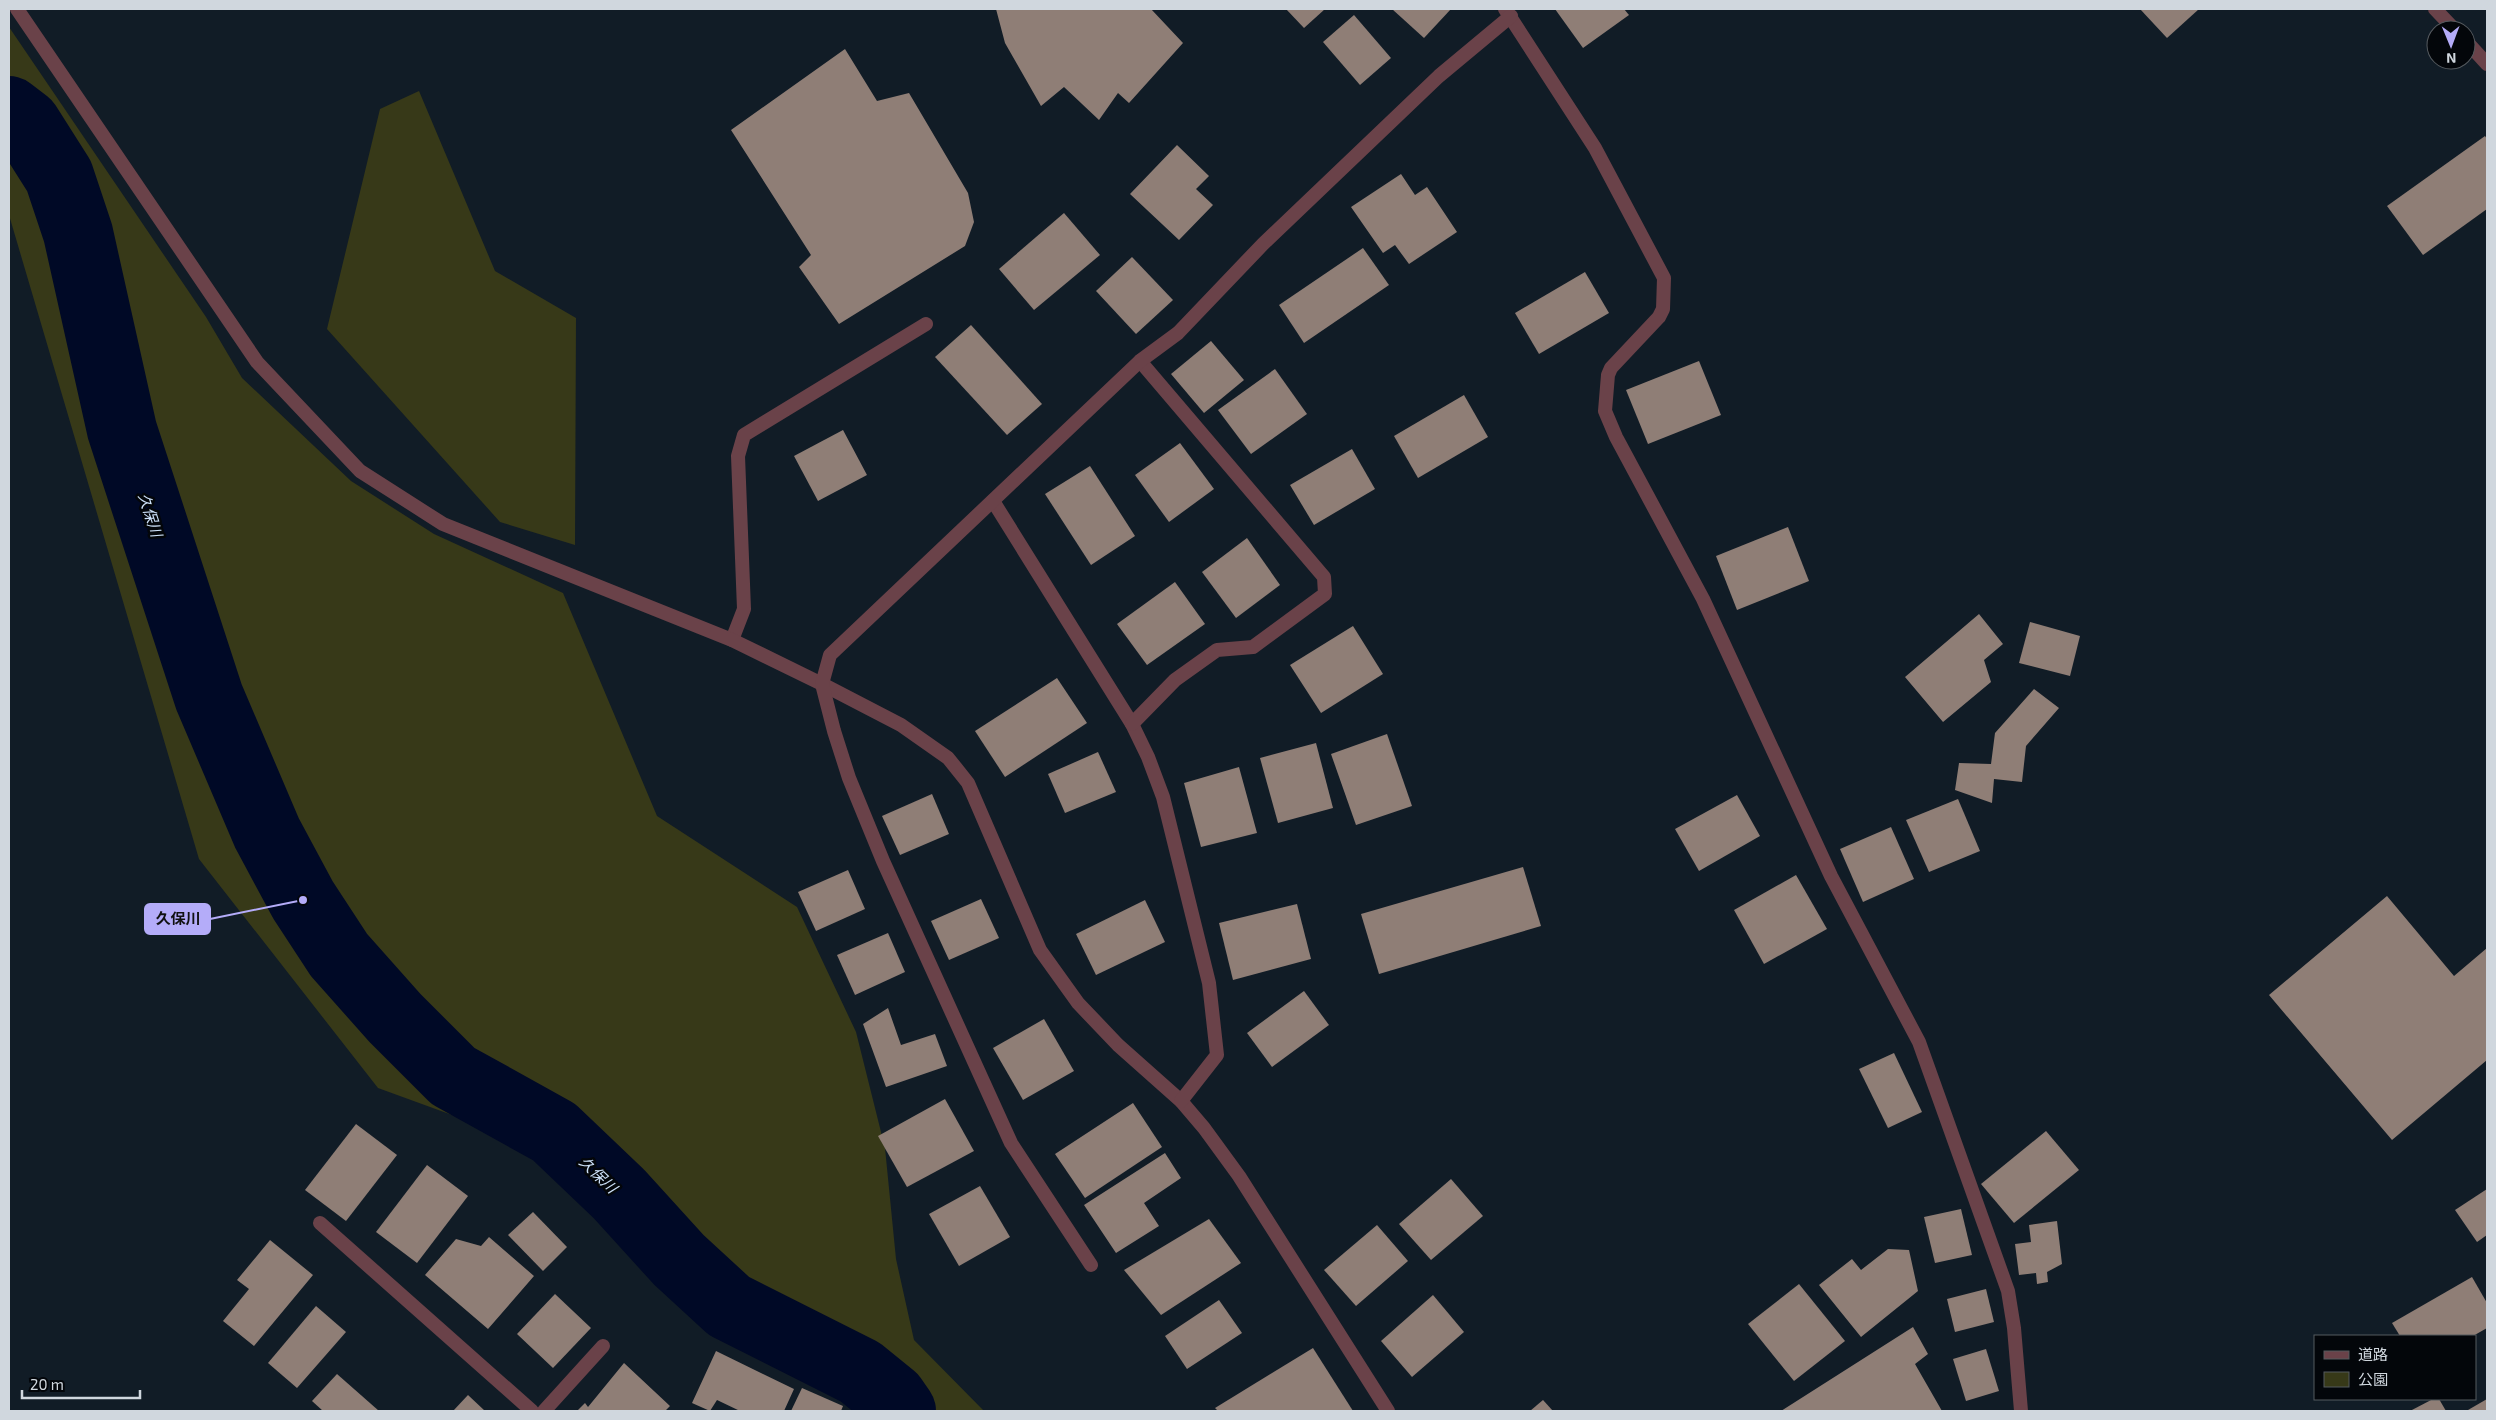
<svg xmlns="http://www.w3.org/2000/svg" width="2496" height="1420" font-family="'Exo 2','Noto Sans JP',sans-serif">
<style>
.green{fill:#373918}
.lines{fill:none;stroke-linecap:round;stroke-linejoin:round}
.river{stroke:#000926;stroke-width:70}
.building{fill:#8f7e76}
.service{stroke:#6a4249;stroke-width:14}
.minor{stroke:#6a4249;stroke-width:14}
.labels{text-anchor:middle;stroke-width:5;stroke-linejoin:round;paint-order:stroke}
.water-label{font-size:15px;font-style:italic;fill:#cee2fa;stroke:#03060a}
.leader{fill:none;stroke:#b4acf9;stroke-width:2}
.callout-dot{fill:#b4acf9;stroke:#03060a;stroke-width:2}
.callout{fill:#b4acf9;stroke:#b4acf9;stroke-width:2}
.callout-label{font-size:15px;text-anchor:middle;font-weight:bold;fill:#111}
</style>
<rect width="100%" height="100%" fill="#111c26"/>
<!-- green -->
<g class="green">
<path d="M9 27 206 317 242 378 351 481 434 534 563 593 657 816 797 907 856 1032 885 1148 896 1259 914 1340 984 1411H890L858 1389 724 1332 578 1168 474 1123 378 1088 199 859 9 215Z"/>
<path d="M419 91 495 271 576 318 575 545 500 522 327 329 380 109Z"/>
</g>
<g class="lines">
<!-- river -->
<path class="river" d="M9 111 26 124 59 176 78 233 122 430 209 697 267 833 303 900 339 955 395 1018 453 1076 554 1132 619 1194 679 1260 729 1306 860 1372 892 1398 901 1411"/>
</g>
<!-- building -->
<g class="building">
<path d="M996 9H1151L1183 43 1129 103 1118 93 1099 120 1064 87 1041 106 1005 43Z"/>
<path d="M1286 9H1325L1304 28Z"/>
<path d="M1392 9H1451L1424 38Z"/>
<path d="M1555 9H1624L1629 15 1583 48Z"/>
<path d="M2140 9H2199L2167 38Z"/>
<path d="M1354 15 1391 58 1360 85 1323 42Z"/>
<path d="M845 49 877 101 909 93 968 193 974 222 965 246 839 324 799 267 811 255 731 130Z"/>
<path d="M2485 136 2487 139V209L2423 255 2387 206Z"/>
<path d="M1177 145 1209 176 1196 189 1213 205 1179 240 1130 194Z"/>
<path d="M1401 174 1415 195 1427 187 1457 232 1409 264 1395 245 1383 253 1351 207Z"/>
<path d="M1064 213 1100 255 1034 310 999 269Z"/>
<path d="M1363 248 1389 285 1304 343 1279 305Z"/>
<path d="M1132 257 1173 300 1136 334 1096 291Z"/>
<path d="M1585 272 1609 313 1539 354 1515 313Z"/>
<path d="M971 325 1042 404 1007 435 935 357Z"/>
<path d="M1211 341 1244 380 1204 413 1171 374Z"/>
<path d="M1699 361 1721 415 1648 444 1626 390Z"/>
<path d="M1275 369 1307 414 1251 454 1218 410Z"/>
<path d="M1464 395 1488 437 1418 478 1394 436Z"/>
<path d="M843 430 867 475 818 501 794 456Z"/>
<path d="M1180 443 1214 489 1169 522 1135 475Z"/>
<path d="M1352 449 1375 489 1314 525 1290 485Z"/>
<path d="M1090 466 1135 536 1091 565 1045 494Z"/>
<path d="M1788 527 1809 581 1737 610 1716 556Z"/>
<path d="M1247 538 1280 585 1236 618 1202 572Z"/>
<path d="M1175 582 1205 624 1147 665 1117 624Z"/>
<path d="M1979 614 2003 644 1984 660 1991 682 1943 722 1905 677Z"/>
<path d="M2030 622 2080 636 2070 676 2019 663Z"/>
<path d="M1353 626 1383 674 1321 713 1290 665Z"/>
<path d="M1057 678 1087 723 1005 777 975 731Z"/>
<path d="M2034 689 2059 708 2026 746 2022 782 1994 779 1992 803 1955 790 1959 763 1991 764 1995 733Z"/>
<path d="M1387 734 1412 806 1356 825 1331 754Z"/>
<path d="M1316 743 1333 808 1278 823 1260 758Z"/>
<path d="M1098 752 1116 792 1065 813 1048 774Z"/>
<path d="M1239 767 1257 833 1201 847 1184 783Z"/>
<path d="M932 794 949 834 900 855 882 816Z"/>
<path d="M1737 795 1760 836 1699 871 1675 829Z"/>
<path d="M1958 799 1980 851 1929 872 1906 820Z"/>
<path d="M1891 827 1914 879 1863 902 1840 849Z"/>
<path d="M1523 867 1541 926 1379 974 1361 914Z"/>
<path d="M848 870 865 909 816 931 798 892Z"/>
<path d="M1796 875 1827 929 1764 964 1734 910Z"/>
<path d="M2387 896 2454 976 2487 948V1060L2392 1140 2269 995Z"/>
<path d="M981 899 999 938 949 960 931 921Z"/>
<path d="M1145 900 1165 942 1096 975 1076 934Z"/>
<path d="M1297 904 1311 959 1233 980 1219 923Z"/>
<path d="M888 933 905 972 855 995 837 955Z"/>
<path d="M1304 991 1329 1025 1272 1067 1247 1033Z"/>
<path d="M888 1008 901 1045 935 1034 947 1066 886 1087 863 1024Z"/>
<path d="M1044 1019 1074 1071 1023 1100 993 1048Z"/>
<path d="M1894 1053 1922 1112 1888 1128 1859 1069Z"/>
<path d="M945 1099 974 1151 907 1187 878 1136Z"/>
<path d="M1133 1103 1162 1147 1085 1198 1055 1154Z"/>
<path d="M356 1124 397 1155 346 1221 305 1190Z"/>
<path d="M2046 1131 2079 1170 2014 1223 1981 1184Z"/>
<path d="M1165 1153 1181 1178 1144 1203 1159 1226 1116 1253 1084 1205Z"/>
<path d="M427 1165 468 1196 417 1263 376 1232Z"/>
<path d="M1451 1179 1483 1216 1431 1260 1399 1224Z"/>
<path d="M980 1186 1010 1237 959 1266 929 1214Z"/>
<path d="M2487 1189V1235L2477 1242 2455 1210Z"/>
<path d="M1961 1209 1972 1255 1935 1263 1924 1217Z"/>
<path d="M533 1212 567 1247 543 1271 508 1235Z"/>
<path d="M1209 1219 1241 1263 1161 1315 1124 1270Z"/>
<path d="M2057 1221 2062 1264 2047 1272 2048 1282 2037 1284 2036 1273 2019 1275 2015 1244 2031 1242 2029 1225Z"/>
<path d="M1377 1225 1408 1261 1356 1306 1324 1270Z"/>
<path d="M489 1237 534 1276 488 1329 425 1275 456 1239 481 1246Z"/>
<path d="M270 1240 313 1275 254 1346 223 1321 249 1289 237 1280Z"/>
<path d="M1888 1249 1909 1250 1918 1291 1861 1337 1819 1285 1852 1259 1861 1270Z"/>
<path d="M2472 1277 2487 1303V1328L2473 1336H2400L2392 1323Z"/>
<path d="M1799 1284 1845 1341 1794 1381 1748 1324Z"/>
<path d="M1986 1289 1994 1322 1955 1332 1947 1299Z"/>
<path d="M555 1294 591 1328 553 1368 517 1334Z"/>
<path d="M1433 1295 1464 1332 1412 1377 1381 1341Z"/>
<path d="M1219 1300 1242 1333 1187 1369 1165 1336Z"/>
<path d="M316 1306 346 1332 297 1388 268 1363Z"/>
<path d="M1913 1327 1928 1354 1915 1364 1942 1411H1781Z"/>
<path d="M1313 1348 1353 1411H1218L1215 1408Z"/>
<path d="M1986 1349 1999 1391 1966 1401 1953 1359Z"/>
<path d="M716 1351 794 1389 784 1411H740L717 1400 710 1411 692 1403Z"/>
<path d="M624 1363 670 1406 665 1411H577L585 1403 588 1407Z"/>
<path d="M337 1374 379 1411H323L312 1401Z"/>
<path d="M802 1388 843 1406 841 1411H791Z"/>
<path d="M468 1395 485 1411H453Z"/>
<path d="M2433 1399H2439L2446 1411H2410Z"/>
<path d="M2487 1399V1411H2468V1410Z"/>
<path d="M1543 1400 1553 1411H1530Z"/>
</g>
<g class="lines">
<!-- service -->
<path class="service" d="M732 640 744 609 738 456 744 435 926 324"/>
<!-- minor -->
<g class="minor">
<path d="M17 9 257 362 360 471 443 524 732 640 822 684 901 725 948 758 968 783 1040 950 1078 1003 1118 1045 1181 1101 1204 1128 1239 1176 1388 1411"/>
<path d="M1505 9 1595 148 1664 278 1663 309 1659 317 1611 368 1608 375 1605 411 1616 437 1703 599 1831 876 1919 1042 2008 1291 2014 1328 2021 1411"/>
<path d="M2435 9 2455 30"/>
<path d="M2466 41 2487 64"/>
<path d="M993 501 1132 724 1148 757 1163 797 1209 983 1217 1055 1181 1101"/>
<path d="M1132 724 1175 680 1217 650 1253 647 1325 594 1324 577 1140 361"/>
<path d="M320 1223 532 1411"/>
<path d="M1091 1265 1011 1143 883 861 849 778 834 731 822 684 830 655 1140 361 1178 333 1263 244 1439 76 1511 16"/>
<path d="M544 1411 603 1346"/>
</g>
</g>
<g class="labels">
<!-- water labels -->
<g class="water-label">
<text transform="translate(150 515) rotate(72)" y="5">久保川</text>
<text transform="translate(598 1175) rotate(44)" y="5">久保川</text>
</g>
</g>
<!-- callouts -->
<path class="leader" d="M303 900L210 919"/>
<circle class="callout-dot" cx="303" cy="900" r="5"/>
<rect class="callout" x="145" y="904" width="65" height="30" rx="5"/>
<g class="callout-label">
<text x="178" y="924">久保川</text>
</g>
<!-- border -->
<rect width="2496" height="1420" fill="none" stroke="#d0d7de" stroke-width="20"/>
<!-- legend -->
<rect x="2314" y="1335" width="162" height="65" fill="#03060a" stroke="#555a5f"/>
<rect x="2324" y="1351" width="25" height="8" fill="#6a4249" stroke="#555a5f"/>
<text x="2358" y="1360" font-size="15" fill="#d0d7de">道路</text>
<rect x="2324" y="1372" width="25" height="15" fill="#373918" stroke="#555a5f"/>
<text x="2358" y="1385" font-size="15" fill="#d0d7de">公園</text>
<!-- north arrow -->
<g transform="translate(2451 45) rotate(179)"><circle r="24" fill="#03060a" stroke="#555a5f"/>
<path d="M0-4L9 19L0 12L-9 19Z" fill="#b4acf9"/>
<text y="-8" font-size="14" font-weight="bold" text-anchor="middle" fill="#d0d7de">N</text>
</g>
<!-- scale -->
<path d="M22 1390v8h118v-8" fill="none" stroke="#d0d7de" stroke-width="2.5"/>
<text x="30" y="1390" font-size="15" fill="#d0d7de" stroke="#03060a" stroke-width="4" paint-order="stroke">20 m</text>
</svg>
